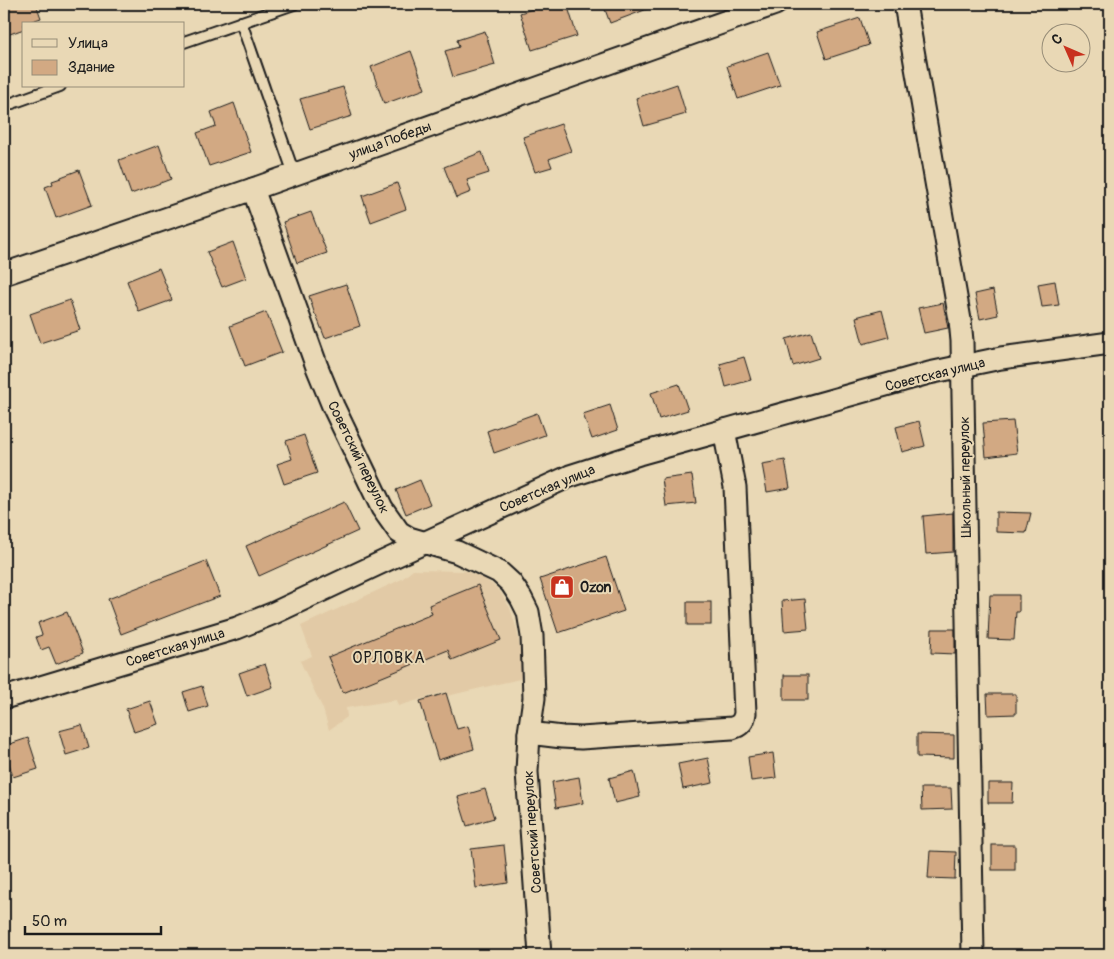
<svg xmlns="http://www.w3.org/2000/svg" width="1114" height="959" font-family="Pangolin,sans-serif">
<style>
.built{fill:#e2caa6}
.building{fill:#d2a983;stroke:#1c1c1c}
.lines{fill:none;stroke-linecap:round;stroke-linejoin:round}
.lane-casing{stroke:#1c1c1c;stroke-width:14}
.street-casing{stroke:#1c1c1c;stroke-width:25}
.lane{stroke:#e9d8b5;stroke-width:10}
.street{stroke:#e9d8b5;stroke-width:21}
.labels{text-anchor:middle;stroke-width:4;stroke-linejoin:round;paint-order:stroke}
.street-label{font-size:14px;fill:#1c1c1c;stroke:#e9d8b5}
.poi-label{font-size:14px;font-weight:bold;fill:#1c1c1c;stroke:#e9d8b5;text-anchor:start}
.quarter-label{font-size:16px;letter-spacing:1px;fill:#1c1c1c;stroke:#e9d8b5}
</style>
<rect width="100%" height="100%" fill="#e9d8b5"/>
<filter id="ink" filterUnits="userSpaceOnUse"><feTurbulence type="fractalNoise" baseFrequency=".02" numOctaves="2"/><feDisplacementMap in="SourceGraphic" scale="10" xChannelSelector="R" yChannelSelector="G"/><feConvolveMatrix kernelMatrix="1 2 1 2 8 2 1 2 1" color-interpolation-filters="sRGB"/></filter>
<g filter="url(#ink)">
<!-- built -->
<path class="built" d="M413 570 466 571 485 579 499 590 510 608 517 630 524 678 447 696 445 692 398 706 396 700 346 708 347 717 329 730 323 709 300 661 312 656 301 626 402 579Z"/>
<!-- building -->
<g class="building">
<path d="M4 4H36L41 18 24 24V29L4 36Z"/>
<path d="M548 4H567L577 36 532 50 520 13Z"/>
<path d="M603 4H658V5L610 23Z"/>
<path d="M860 18 869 45 826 59 817 32Z"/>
<path d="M485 31 495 65 453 77 445 51 459 47 457 40Z"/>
<path d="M411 51 425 89 384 104 371 67Z"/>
<path d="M768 52 780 85 738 99 727 66Z"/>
<path d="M677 84 686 114 644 126 636 98Z"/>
<path d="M343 87 352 116 310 129 300 99Z"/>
<path d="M234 103 251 152 209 166 197 133 216 126 211 112Z"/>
<path d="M561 124 571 151 549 159 552 167 535 172 523 137Z"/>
<path d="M159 145 171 179 131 194 119 160Z"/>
<path d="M482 152 489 173 467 180 471 192 456 198 444 167Z"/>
<path d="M79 170 92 205 56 218 45 187 53 184 52 181 61 178V177Z"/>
<path d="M397 183 406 209 371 222 362 196Z"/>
<path d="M311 212 327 253 297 263 283 222Z"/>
<path d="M233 242 246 278 222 287 207 252Z"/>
<path d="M159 268 172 300 139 312 127 281Z"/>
<path d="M1055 281 1059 305 1042 307 1038 284Z"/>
<path d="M346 284 360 326 325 338 316 315H315L309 296Z"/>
<path d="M993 290 998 315 980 319 975 294Z"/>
<path d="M70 300 80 330 40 343 30 314Z"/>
<path d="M943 303 948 328 924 333 918 308Z"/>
<path d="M882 310 889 337 863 344 856 317Z"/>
<path d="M266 312 282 352 245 366 230 326Z"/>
<path d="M811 332 819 358 793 366 786 339Z"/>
<path d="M744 357 751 380 726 387 720 364Z"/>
<path d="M679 384 688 410 659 419 651 393Z"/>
<path d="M610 405 618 430 592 439 583 414Z"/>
<path d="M537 413 545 435 494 453 487 431Z"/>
<path d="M919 421 925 446 902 452 896 427Z"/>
<path d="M1013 421 1017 453 986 457 983 423Z"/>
<path d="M304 435 317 473 284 484 277 464 292 459 286 441Z"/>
<path d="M785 460 790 488 767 492 762 464Z"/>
<path d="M692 475 696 503 666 506 662 479Z"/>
<path d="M420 480 430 504 406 514 396 490Z"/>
<path d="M344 502 358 531 259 576 246 546Z"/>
<path d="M996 512 1031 513 1026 533 996 532Z"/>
<path d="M953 513V552L926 554 923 516Z"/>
<path d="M606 557 624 611 558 633 540 579Z"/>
<path d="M206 561 220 596 121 634 108 599Z"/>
<path d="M478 585 501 640 452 660 448 650 343 693 328 657 432 614 429 605Z"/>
<path d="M990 595H1019V612H1016L1014 640 988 639Z"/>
<path d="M805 599 808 629 784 631 782 601Z"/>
<rect x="687" y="602" width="24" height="23"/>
<path d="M67 612 83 653 56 664 49 647 41 650 36 637 42 635 38 623Z"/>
<path d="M932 629H955V654L931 653Z"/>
<path d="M265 664 273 687 247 696 239 673Z"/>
<rect x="784" y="675" width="24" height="25"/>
<path d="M202 686 208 706 189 712 183 692Z"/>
<path d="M446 693 457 729 468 726 474 749 438 760 420 701Z"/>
<path d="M987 694H1016V714L988 715Z"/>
<path d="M150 701 158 724 134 732 126 709Z"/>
<path d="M82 725 89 748 66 755 59 731Z"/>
<path d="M917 734 954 735V758L917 757Z"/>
<path d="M28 738 38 769 13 777 4 746Z"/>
<path d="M773 753 776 778 751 781 748 757Z"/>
<path d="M708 758 713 783 683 789 678 764Z"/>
<path d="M634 771 640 797 615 803 609 778Z"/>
<path d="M579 777 583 803 556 808 552 782Z"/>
<path d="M988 783H1013L1012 803H988Z"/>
<path d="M921 788H951L952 809 922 810Z"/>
<path d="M485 789 494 818 467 826 458 797Z"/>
<path d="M504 845 508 883 476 888 471 849Z"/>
<rect x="992" y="845" width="23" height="25"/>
<path d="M930 851 956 852 955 879 928 878Z"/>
</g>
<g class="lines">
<defs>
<g id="lane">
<path d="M241 22 294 174"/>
<path d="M184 42 294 4"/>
<path d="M4 106 60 86"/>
</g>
<g id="street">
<path d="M905 4 960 320 962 341 973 955"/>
<path d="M253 189 317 367 333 406 382 508 399 532 409 538 457 552 499 572 511 583 521 598 528 612 532 636 534 698 529 733 527 772 540 955"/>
<path d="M4 274 253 189 775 4"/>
<path d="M4 698 237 628 274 613 389 559 570 476 639 454 929 373 1001 358 1110 343"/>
<path d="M529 733 562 737 581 738 732 728C740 726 744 721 745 713L735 487 724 430"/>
</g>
</defs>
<!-- lane casing -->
<use href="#lane" class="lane-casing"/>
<!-- street casing -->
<use href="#street" class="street-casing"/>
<!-- lane -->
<use href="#lane" class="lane"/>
<!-- street -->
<use href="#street" class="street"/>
</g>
</g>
<!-- icons -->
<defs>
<symbol id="shop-square" viewBox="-11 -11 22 22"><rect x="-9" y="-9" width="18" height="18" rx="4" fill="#c8321e" stroke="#e9d8b5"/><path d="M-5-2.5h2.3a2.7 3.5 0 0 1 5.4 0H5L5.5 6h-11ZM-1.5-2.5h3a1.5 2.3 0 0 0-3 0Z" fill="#fff"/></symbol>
</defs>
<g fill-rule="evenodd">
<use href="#shop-square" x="548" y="573" width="28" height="28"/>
</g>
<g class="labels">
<!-- street labels -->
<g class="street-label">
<text transform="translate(390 140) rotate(-20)" y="5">улица Победы</text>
<text transform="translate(935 374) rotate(-14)" y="5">Советская улица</text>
<text transform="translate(359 457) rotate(64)" y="5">Советский переулок</text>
<text transform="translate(965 477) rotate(-91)" y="5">Школьный переулок</text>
<text transform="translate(547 488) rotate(-23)" y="5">Советская улица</text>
<text transform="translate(175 647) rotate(-17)" y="5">Советская улица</text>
<text transform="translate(532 832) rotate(-94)" y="5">Советский переулок</text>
</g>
<!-- poi labels -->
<g class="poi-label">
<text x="580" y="592">Ozon</text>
</g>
<!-- quarter labels -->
<g class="quarter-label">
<text x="389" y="663">ОРЛОВКА</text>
</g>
</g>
<!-- margin -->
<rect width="1114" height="959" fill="none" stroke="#e9d8b5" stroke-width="20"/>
<rect x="10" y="10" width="1094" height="939" fill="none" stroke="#1c1c1c" stroke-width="2" filter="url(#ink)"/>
<!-- legend -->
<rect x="22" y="22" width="162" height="65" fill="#e9d8b5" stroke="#978d78"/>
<rect x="32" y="39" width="25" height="8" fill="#e9d8b5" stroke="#978d78"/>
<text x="68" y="48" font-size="15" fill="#1c1c1c">Улица</text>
<rect x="32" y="60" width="25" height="15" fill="#d2a983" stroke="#978d78"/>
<text x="68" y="72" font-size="15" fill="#1c1c1c">Здание</text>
<!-- north arrow -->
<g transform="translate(1066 48) rotate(315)"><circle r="24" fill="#e9d8b5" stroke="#978d78"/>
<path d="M0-4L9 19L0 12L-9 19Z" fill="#c8321e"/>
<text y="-8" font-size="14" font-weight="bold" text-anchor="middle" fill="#1c1c1c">С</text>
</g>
<!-- scale -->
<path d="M25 926v8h136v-8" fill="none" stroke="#1c1c1c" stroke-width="2.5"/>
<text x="32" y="926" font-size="15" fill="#1c1c1c" stroke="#e9d8b5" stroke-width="4" paint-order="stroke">50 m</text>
</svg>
